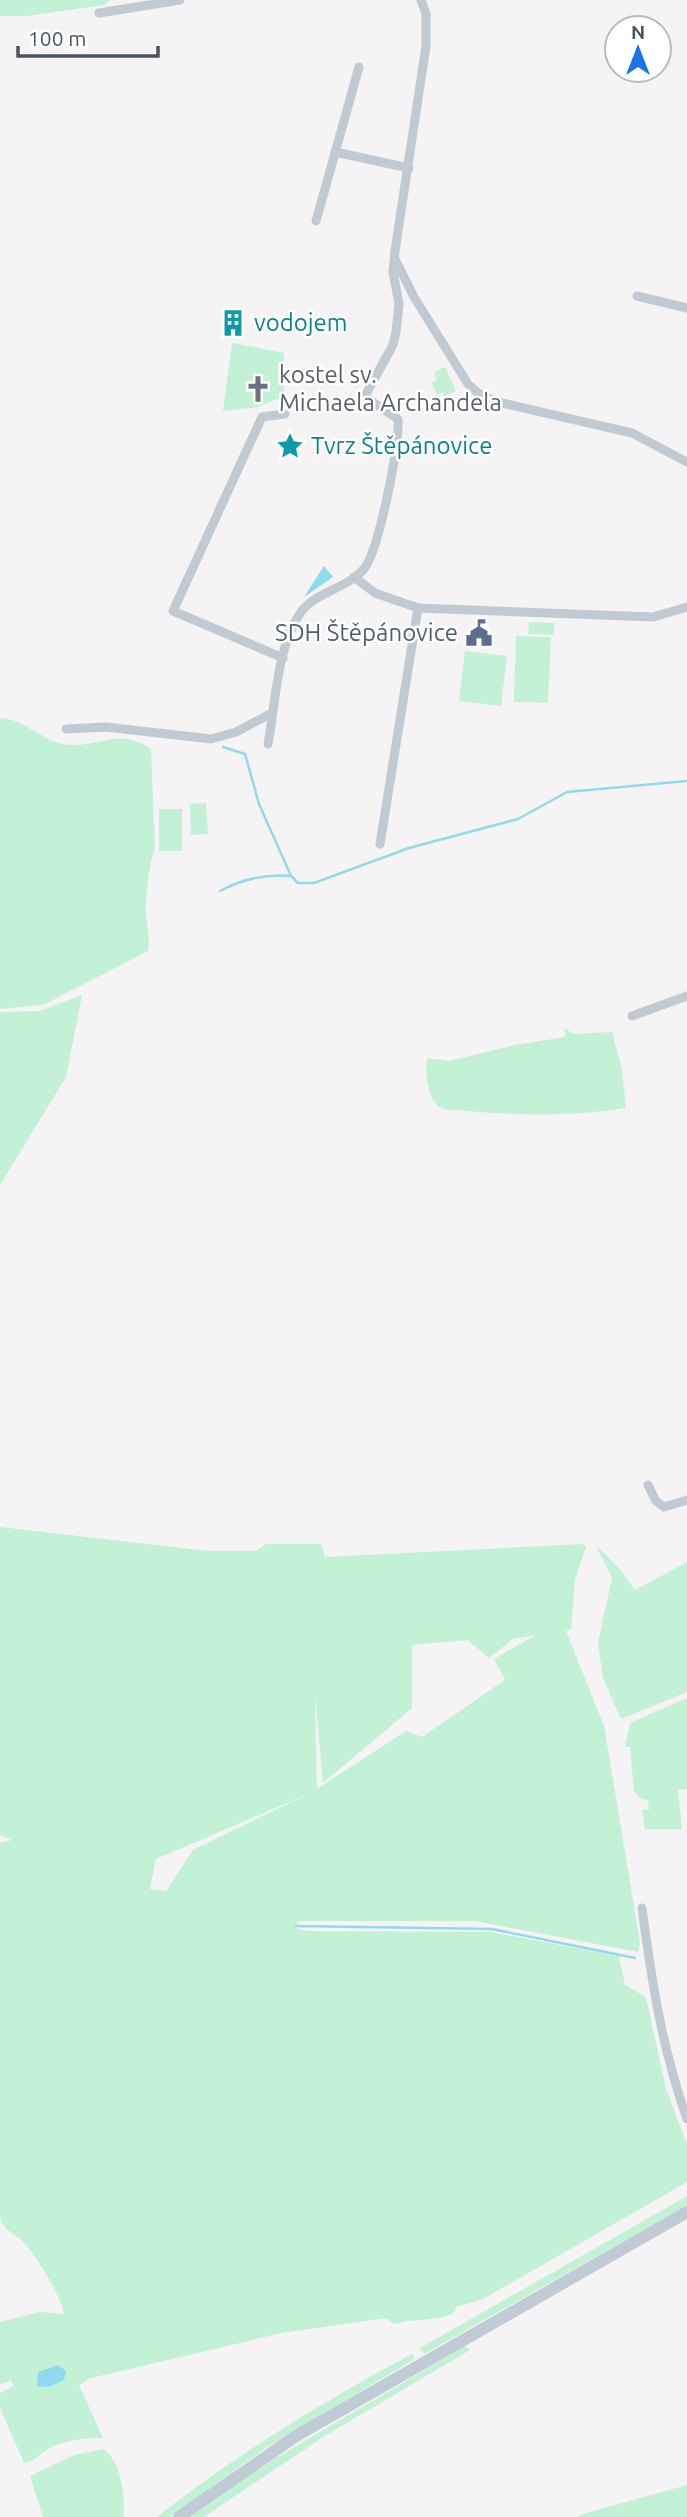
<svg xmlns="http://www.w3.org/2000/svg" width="687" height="2517" font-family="Ubuntu,sans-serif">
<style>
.green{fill:#c3f1d5;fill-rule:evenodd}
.water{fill:#90daee}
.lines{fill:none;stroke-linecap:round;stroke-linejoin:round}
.stream{stroke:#90daee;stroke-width:2.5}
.street{stroke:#c1cad2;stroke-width:9}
.secondary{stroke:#c1cbd6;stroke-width:12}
.labels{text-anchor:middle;stroke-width:5;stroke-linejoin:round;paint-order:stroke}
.culture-label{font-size:24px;fill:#0d838f;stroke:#fff;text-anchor:start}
.worship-label{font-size:24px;fill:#5b616d;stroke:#fff;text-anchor:start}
.service-label{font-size:24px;fill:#4e5e75;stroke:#fff;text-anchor:end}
</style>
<rect width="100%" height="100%" fill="#f5f3f3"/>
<!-- green -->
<g class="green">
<path d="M0 0H110L104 5 27 16H0Z"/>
<path d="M232 343 284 353V396L258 407 223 411Z"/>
<path d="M445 367 456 391 444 396 443 392 437 395 432 383 437 380 434 372Z"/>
<path d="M529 622 554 623V635L528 634Z"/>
<path d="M516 636 551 637 548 703 514 702Z"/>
<path d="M465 651 507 656 501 706 459 701Z"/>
<path d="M0 718C27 719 45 745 71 745 102 746 119 728 151 749L155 848C149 864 145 900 146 917 148 930 150 938 148 951L43 1005 0 1009Z"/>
<path d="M206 803 208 834 191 835 190 804Z"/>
<rect x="159" y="809" width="23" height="42"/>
<path d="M82 995 66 1077 0 1185V1012L40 1011Z"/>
<path d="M565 1028 573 1034 612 1032 622 1071 626 1108C573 1116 521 1116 468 1111 460 1110 448 1111 441 1108 427 1100 425 1072 427 1058L449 1061 515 1045 565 1037Z"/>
<path d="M0 1527 208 1551H256L266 1544H321L325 1557 582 1544 586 1547 575 1579 571 1629 566 1631 604 1726 640 1943 638 1952 475 1921H298L296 1928 304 1931 490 1932 619 1956 625 1985 646 1997 666 2089 687 2144V2182L483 2299 456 2307 454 2313C435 2322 414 2318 394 2324L386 2318 282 2333 91 2378 79 2385 103 2438C85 2438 63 2440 48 2449 38 2455 36 2461 24 2463L0 2408V2393L14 2386 11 2380 0 2385V2322L40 2312 64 2314C60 2295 39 2260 26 2245 15 2231 7 2236 0 2217V1843L12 1840 0 1835ZM536 1635 494 1659 505 1680 422 1737 406 1731 317 1789 315 1694 323 1783 412 1708V1645L468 1640 489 1658 513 1639ZM308 1794 193 1850 166 1891 150 1889 156 1859Z"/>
<path d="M596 1545 618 1567 635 1590 687 1562V1692L621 1719 603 1678 598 1643 612 1578Z"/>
<path d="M687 1698V1789L678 1790 682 1829H645L642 1810H649L648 1800 641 1799 634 1791 630 1747H625L630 1723Z"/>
<path d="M687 2196V2205L424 2354 420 2348Z"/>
<path d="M465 2346 470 2350 323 2437 204 2517H190L249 2474Z"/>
<path d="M412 2354 415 2359 267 2447 170 2517H157C237 2454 322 2402 412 2354Z"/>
<path d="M103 2449C121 2460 126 2497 123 2517H43L30 2476 74 2455Z"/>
<path d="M687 2485V2517H577L586 2513Z"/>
</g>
<!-- water -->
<g class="water">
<path d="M324 566 333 577 304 597Z"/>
<path d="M58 2365 66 2371 64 2380 49 2387 37 2386 38 2372Z"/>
</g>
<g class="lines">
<!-- stream -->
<g class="stream">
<path d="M223 747 245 754 259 804 291 876"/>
<path d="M220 891C242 879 266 874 291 876L298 883H314L409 848 518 819 567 792 687 781"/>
<path d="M296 1926 492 1929 635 1958"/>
</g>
<!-- street -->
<g class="street">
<path d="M99 13 180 0"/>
<path d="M335 152 409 168"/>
<path d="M316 221 359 67"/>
<path d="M395 259 414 297 468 384 478 393 498 402 632 433 687 462"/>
<path d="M637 296 687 308"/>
<path d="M354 577 375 593 418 608 653 617 687 607"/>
<path d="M283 658 173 611 262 417 285 414"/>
<path d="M66 729 106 727 211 739 236 732 270 714"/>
<path d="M268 744C275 707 277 648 299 615 313 592 347 589 364 569 379 550 400 444 398 419L368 399 366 394 393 345 396 332 399 304 393 272 395 251 426 46V14L421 0"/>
<path d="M380 844 418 608"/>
<path d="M632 1016 687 996"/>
<path d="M648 1485 656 1501 664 1507 687 1500"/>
<path d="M642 1908C652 1983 662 2048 687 2119"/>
</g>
<!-- secondary -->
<path class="secondary" d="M179 2517 296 2436 687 2212"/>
</g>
<!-- icons -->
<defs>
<symbol id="building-bare" viewBox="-9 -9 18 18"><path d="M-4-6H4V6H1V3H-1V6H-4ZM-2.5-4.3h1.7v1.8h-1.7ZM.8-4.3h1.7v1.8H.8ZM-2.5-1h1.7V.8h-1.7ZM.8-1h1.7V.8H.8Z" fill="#0f9aa8" stroke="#fff" stroke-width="2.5" paint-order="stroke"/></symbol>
<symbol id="church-bare" viewBox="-9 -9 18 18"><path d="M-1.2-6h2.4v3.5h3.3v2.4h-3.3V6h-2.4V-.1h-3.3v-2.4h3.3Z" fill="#6b7280" stroke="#fff" stroke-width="2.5" paint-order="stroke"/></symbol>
<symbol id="sight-bare" viewBox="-9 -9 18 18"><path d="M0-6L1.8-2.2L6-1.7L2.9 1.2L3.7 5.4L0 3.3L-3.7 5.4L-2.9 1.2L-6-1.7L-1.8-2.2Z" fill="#0f9aa8" stroke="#fff" stroke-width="2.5" paint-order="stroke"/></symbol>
<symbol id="civic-bare" viewBox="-9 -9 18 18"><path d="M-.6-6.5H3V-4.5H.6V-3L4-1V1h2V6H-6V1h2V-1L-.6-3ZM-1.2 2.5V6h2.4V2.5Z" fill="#5c6f8a" stroke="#fff" stroke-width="2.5" paint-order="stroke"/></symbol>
</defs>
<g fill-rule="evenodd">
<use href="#building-bare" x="214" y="304" width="38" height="38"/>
<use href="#church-bare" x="239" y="370" width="38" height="38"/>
<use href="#sight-bare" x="271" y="427" width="38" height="38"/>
<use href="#civic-bare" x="460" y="614" width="38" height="38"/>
</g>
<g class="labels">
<!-- culture labels -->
<g class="culture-label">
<text x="254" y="331">vodojem</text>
<text x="311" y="454">Tvrz Štěpánovice</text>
</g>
<!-- worship labels -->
<g class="worship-label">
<text x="279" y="383">kostel sv.<tspan x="279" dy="28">Michaela Archandela</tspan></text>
</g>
<!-- service labels -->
<g class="service-label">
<text x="458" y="641">SDH Štěpánovice</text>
</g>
</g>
<!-- north arrow -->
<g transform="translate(638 49)"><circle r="33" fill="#ffffff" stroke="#b7bbc0" stroke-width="2"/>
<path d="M0-5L12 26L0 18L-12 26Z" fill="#1a73e8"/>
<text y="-10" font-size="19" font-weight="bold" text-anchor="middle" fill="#4a5661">N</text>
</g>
<!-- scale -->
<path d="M18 46v10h140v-10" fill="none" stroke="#4a5661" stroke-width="3.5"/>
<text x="28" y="46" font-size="21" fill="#4a5661" stroke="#ffffff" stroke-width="5" paint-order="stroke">100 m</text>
</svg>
